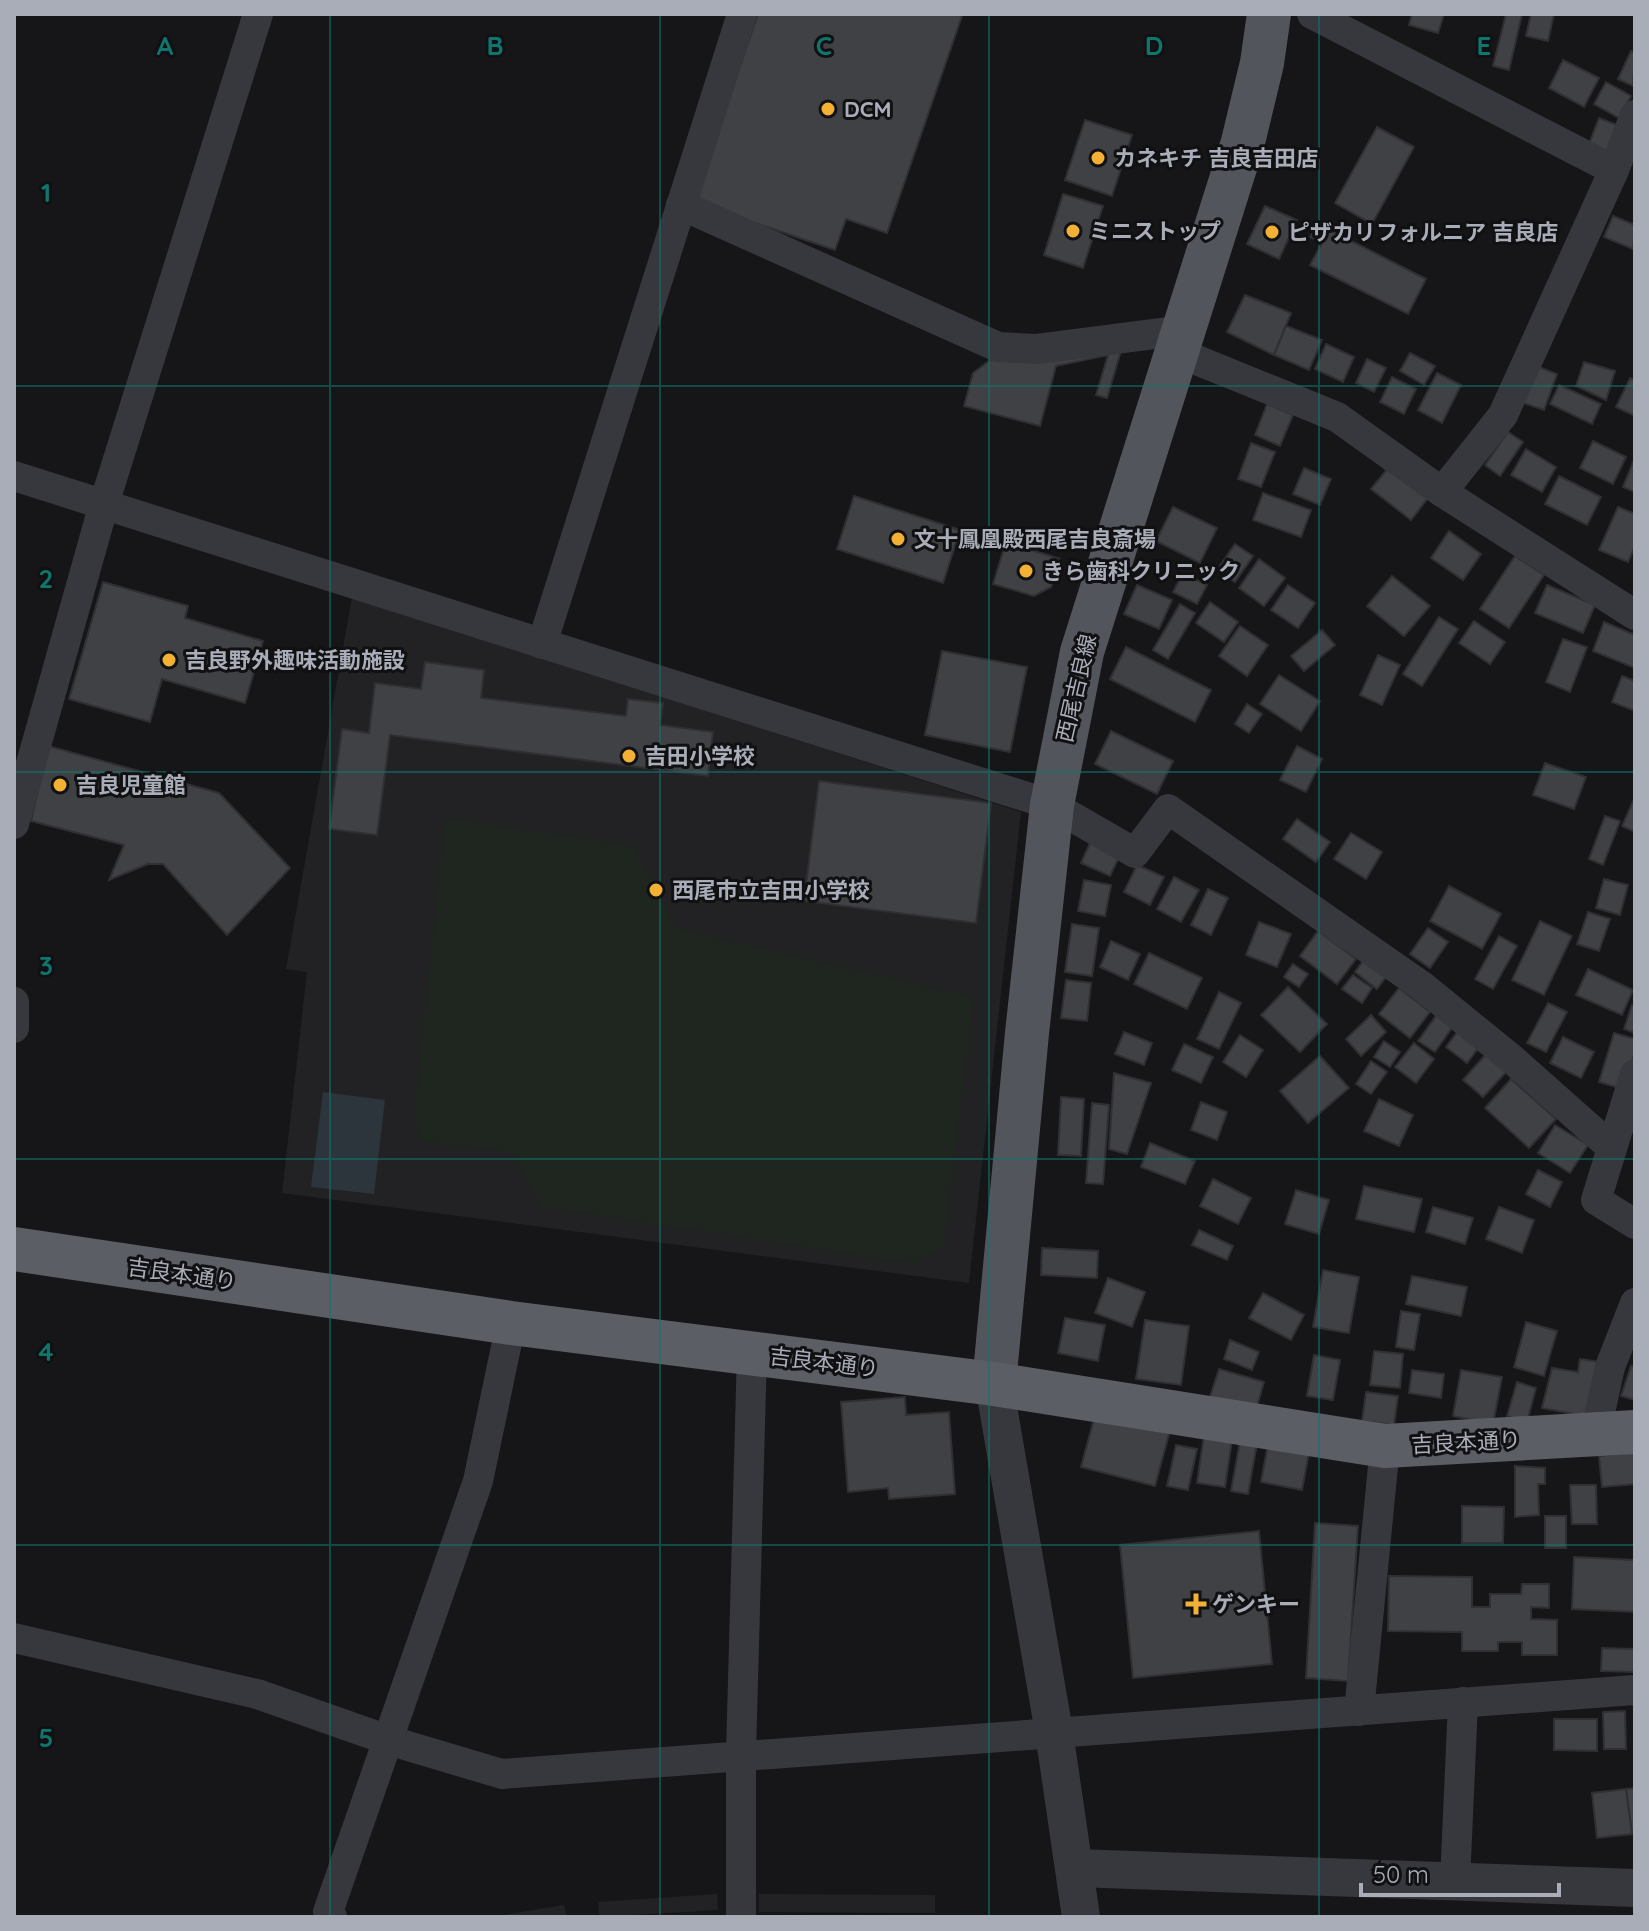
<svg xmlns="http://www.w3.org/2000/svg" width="1649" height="1931" font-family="Quicksand,'Noto Sans JP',sans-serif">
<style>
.built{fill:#222225}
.green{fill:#1e261f}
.water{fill:#2c353c}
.building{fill:#404145;stroke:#303034;stroke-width:2}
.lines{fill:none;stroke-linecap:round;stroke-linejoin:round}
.minor{stroke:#37383d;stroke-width:30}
.tertiary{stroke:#37383d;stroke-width:38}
.primary{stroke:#53555c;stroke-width:44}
.trunk{stroke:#5b5e65;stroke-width:44}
.grid{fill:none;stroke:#0f766e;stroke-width:2;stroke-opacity:0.55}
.poi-dot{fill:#f2b134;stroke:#111113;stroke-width:3}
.labels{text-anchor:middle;stroke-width:6;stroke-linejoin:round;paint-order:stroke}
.poi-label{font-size:22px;font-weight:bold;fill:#a8adb8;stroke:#111113;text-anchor:start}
.street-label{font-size:22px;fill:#a8adb8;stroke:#111113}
.grid-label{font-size:26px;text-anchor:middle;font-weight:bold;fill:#0f766e;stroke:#111113;stroke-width:6;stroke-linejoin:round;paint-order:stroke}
</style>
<rect width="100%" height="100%" fill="#161618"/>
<!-- built -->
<g class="built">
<path d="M352 597 1021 812 969 1283 282 1193 307 972 286 969Z"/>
<path d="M717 1894 718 1910 599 1917 598 1902Z"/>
<path d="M759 1894 935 1895V1913L759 1912Z"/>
<path d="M564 1905 567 1917H491Z"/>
</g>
<!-- green -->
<path class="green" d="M445 817 634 846 676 928 974 997 944 1246 914 1264 542 1207 513 1153 420 1141 414 1113Z"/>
<!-- water -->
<path class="water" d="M323 1092 385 1100 374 1194 311 1187Z"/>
<!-- building -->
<g class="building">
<path d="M758 14H956L962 16 887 233 846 219 835 250 693 202Z"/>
<path d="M1412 14H1444L1438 33 1409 25Z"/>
<path d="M1506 14H1522L1509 70 1493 66Z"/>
<path d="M1531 14H1554L1548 41 1526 36Z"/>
<path d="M1631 51 1635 53 1633 86 1618 79Z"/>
<path d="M1563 60 1599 78 1584 107 1549 88Z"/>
<path d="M1606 82 1631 96 1619 118 1594 104Z"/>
<path d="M1599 118 1617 125 1607 151 1589 144Z"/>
<path d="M1085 120 1132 135 1112 196 1065 180Z"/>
<path d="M1377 127 1414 147 1372 224 1335 203Z"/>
<path d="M1063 194 1103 206 1083 268 1044 255Z"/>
<path d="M1265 206 1297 220 1279 259 1247 244Z"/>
<path d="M1613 216 1635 225 1633 249 1604 237Z"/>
<path d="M1318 224 1426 279 1408 314 1310 265 1322 243 1310 237Z"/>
<path d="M1245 295 1291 313 1274 355 1227 332Z"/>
<path d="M1286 326 1322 340 1309 370 1274 355Z"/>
<path d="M1326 344 1354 357 1343 382 1315 369Z"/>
<path d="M1121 351 1107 398 1096 395 1108 355 1056 366 1040 426 964 406 973 373 998 354Z"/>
<path d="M1410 353 1435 366 1424 385 1400 371Z"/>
<path d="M1367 359 1386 368 1374 392 1356 383Z"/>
<path d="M1584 362 1615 371 1606 400 1576 386Z"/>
<path d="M1531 364 1557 374 1544 410 1518 401Z"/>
<path d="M1437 373 1461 385 1442 423 1418 410Z"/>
<path d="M1392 377 1416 389 1404 414 1380 402Z"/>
<path d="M1630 378 1635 380V416L1616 407Z"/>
<path d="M1559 385 1601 404 1592 424 1550 404Z"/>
<path d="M1267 404 1293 415 1280 446 1255 435Z"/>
<path d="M1508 432 1523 442 1500 476 1485 465Z"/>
<path d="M1593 441 1626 457 1613 484 1580 468Z"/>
<path d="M1251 443 1275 452 1261 487 1238 479Z"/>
<path d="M1526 449 1556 467 1542 492 1511 475Z"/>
<path d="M1634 460 1635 461V492L1623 487Z"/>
<path d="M1304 468 1331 479 1320 505 1293 494Z"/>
<path d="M1388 468 1428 498 1411 520 1371 489Z"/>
<path d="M1559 476 1601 497 1587 525 1545 504Z"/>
<path d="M1263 493 1311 510 1301 537 1253 520Z"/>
<path d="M854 496 960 530 943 583 837 549Z"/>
<path d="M1173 507 1217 528 1200 563 1156 541Z"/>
<path d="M1618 507 1635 514V546L1628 562 1599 550Z"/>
<path d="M1449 531 1481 554 1463 580 1431 558Z"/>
<path d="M1006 542 1060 559 1051 587 1034 596 993 584Z"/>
<path d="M1235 544 1253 556 1235 582 1217 570Z"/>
<path d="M1515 556 1544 575 1509 628 1480 609Z"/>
<path d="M1259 559 1285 578 1264 606 1239 588Z"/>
<path d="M1183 573 1207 585 1197 604 1173 592Z"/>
<path d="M1392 576 1430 606 1404 636 1367 606Z"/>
<path d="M103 582 188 606 185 618 263 641 245 703 162 679 150 722 69 699Z"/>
<path d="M1137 585 1172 600 1159 629 1124 614Z"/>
<path d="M1288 585 1315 603 1298 628 1271 610Z"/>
<path d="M1547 585 1595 605 1583 633 1535 613Z"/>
<path d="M1210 602 1238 622 1224 642 1196 623Z"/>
<path d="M1180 604 1195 613 1168 659 1153 650Z"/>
<path d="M1439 617 1458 629 1422 686 1403 674Z"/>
<path d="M1474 621 1505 642 1490 664 1459 643Z"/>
<path d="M1604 622 1635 635V668L1593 651Z"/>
<path d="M1240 626 1268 645 1247 676 1219 656Z"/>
<path d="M1322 630 1335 645 1304 671 1291 656Z"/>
<path d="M1563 639 1587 647 1570 692 1546 682Z"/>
<path d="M1126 647 1211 690 1195 722 1110 679Z"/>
<path d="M942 651 1027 667 1010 752 925 735Z"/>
<path d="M1378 655 1400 665 1382 705 1360 695Z"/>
<path d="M425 662 484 670 481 698 626 716 628 699 663 703 660 725 713 732 708 776 390 735 377 835 329 829 342 729 369 733 375 683 421 689Z"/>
<path d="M1279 675 1320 701 1301 731 1260 704Z"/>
<path d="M1622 676 1635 681V711L1612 702Z"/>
<path d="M1247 704 1262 714 1249 733 1235 724Z"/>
<path d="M1111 731 1173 761 1157 794 1095 764Z"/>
<path d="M48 746 219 793 290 868 227 935 163 864H148L109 880 124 845 31 821Z"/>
<path d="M1297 746 1322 759 1306 792 1280 780Z"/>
<path d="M1545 763 1586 777 1574 809 1533 795Z"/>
<path d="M819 781 991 803 976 923 804 901Z"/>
<path d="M1635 797V832L1622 826Z"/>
<path d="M1605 816 1620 821 1603 865 1589 859Z"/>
<path d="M1297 819 1330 842 1316 862 1283 839Z"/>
<path d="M1351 833 1382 852 1366 879 1334 859Z"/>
<path d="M1090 843 1119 857 1110 876 1081 863Z"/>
<path d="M1137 865 1164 877 1150 905 1124 892Z"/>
<path d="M1174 877 1199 890 1181 922 1157 909Z"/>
<path d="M1604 879 1628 885 1620 915 1596 908Z"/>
<path d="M1084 880 1111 885 1105 916 1078 911Z"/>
<path d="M1449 886 1501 914 1482 949 1430 921Z"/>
<path d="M1208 889 1228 898 1211 935 1191 925Z"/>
<path d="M1588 912 1610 919 1599 951 1577 944Z"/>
<path d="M1540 921 1572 936 1544 995 1512 980Z"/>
<path d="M1259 922 1291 934 1277 967 1246 955Z"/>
<path d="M1072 924 1099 928 1092 976 1065 972Z"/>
<path d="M1428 928 1448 942 1430 968 1410 954Z"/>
<path d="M1318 931 1356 959 1337 984 1300 956Z"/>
<path d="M1499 936 1517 946 1493 989 1475 979Z"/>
<path d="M1111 941 1140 954 1128 980 1100 967Z"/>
<path d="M1149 953 1202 978 1187 1009 1134 984Z"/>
<path d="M1365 958 1388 974 1377 989 1355 972Z"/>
<path d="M1293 964 1308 974 1299 987 1284 977Z"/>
<path d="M1588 969 1633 990 1622 1015 1576 995Z"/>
<path d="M1353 975 1372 988 1362 1003 1342 989Z"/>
<path d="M1066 980 1091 983 1087 1021 1061 1018Z"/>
<path d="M1288 987 1327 1024 1300 1052 1261 1015Z"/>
<path d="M1399 988 1430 1012 1410 1038 1379 1014Z"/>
<path d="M1219 992 1241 1003 1219 1049 1197 1039Z"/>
<path d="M1548 1003 1567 1012 1546 1052 1527 1043Z"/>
<path d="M1632 1005 1635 1006V1033L1624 1029Z"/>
<path d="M1438 1013 1454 1025 1435 1052 1418 1041Z"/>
<path d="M1371 1015 1386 1032 1361 1056 1346 1039Z"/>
<path d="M1461 1027 1482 1043 1467 1063 1446 1047Z"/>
<path d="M1124 1032 1152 1043 1144 1065 1115 1054Z"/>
<path d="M1614 1033 1635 1039V1051L1623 1089 1599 1082Z"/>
<path d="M1240 1035 1263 1050 1246 1077 1223 1062Z"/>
<path d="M1563 1037 1594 1052 1581 1078 1550 1063Z"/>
<path d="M1384 1041 1400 1052 1390 1067 1374 1057Z"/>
<path d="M1414 1043 1434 1059 1416 1083 1395 1067Z"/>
<path d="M1184 1044 1213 1057 1201 1083 1172 1070Z"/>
<path d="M1487 1053 1507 1071 1483 1097 1463 1080Z"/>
<path d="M1320 1056 1349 1088 1308 1123 1280 1091Z"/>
<path d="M1371 1061 1387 1072 1371 1094 1356 1084Z"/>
<path d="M1114 1073 1151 1083 1127 1154 1109 1149Z"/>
<path d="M1511 1079 1556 1119 1529 1148 1485 1108Z"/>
<path d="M1061 1097 1084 1099 1081 1156 1058 1155Z"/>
<path d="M1379 1099 1413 1115 1399 1146 1364 1131Z"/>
<path d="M1201 1102 1227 1112 1217 1140 1191 1130Z"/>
<path d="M1092 1103 1109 1105 1103 1184 1086 1183Z"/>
<path d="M1555 1125 1588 1145 1570 1173 1538 1153Z"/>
<path d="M1150 1143 1195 1161 1185 1184 1141 1167Z"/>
<path d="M1538 1170 1562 1182 1550 1207 1526 1194Z"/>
<path d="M1213 1179 1251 1198 1238 1224 1200 1206Z"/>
<path d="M1364 1186 1422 1199 1414 1232 1356 1219Z"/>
<path d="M1296 1190 1329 1200 1319 1234 1285 1224Z"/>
<path d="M1433 1207 1473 1218 1465 1244 1426 1232Z"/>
<path d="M1499 1207 1534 1220 1522 1253 1486 1239Z"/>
<path d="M1199 1230 1233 1246 1227 1260 1192 1245Z"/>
<path d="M1042 1248 1098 1251 1097 1278 1041 1275Z"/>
<path d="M1323 1270 1359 1277 1349 1333 1313 1327Z"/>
<path d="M1412 1276 1467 1287 1461 1316 1406 1304Z"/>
<path d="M1108 1278 1145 1292 1132 1327 1095 1313Z"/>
<path d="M1263 1293 1304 1315 1291 1340 1249 1318Z"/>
<path d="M1401 1311 1420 1314 1414 1350 1396 1347Z"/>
<path d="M1065 1318 1105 1325 1098 1361 1058 1353Z"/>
<path d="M1145 1320 1189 1326 1181 1385 1136 1379Z"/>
<path d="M1526 1322 1557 1331 1544 1376 1514 1367Z"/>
<path d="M1230 1340 1259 1352 1252 1370 1224 1359Z"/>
<path d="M1374 1351 1403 1354 1400 1388 1370 1385Z"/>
<path d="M1314 1355 1340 1360 1333 1400 1307 1396Z"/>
<path d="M1580 1359 1600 1362 1590 1417 1542 1408 1552 1368 1578 1372Z"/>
<path d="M1631 1366 1635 1367V1400L1621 1396Z"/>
<path d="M1219 1369 1264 1382 1256 1410 1210 1397Z"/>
<path d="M1412 1370 1444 1374 1441 1398 1409 1393Z"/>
<path d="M1461 1370 1502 1377 1493 1424 1453 1416Z"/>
<path d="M1517 1382 1536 1388 1527 1422 1507 1416Z"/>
<path d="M1366 1392 1398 1396 1394 1425 1362 1421Z"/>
<path d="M905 1397 906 1415 949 1412 955 1494 889 1499 888 1488 848 1492 841 1402Z"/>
<path d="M1098 1404 1172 1423 1155 1486 1081 1467Z"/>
<path d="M1204 1435 1232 1440 1225 1487 1197 1483Z"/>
<path d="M1269 1439 1310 1447 1302 1490 1261 1482Z"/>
<path d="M1240 1441 1257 1443 1248 1494 1231 1491Z"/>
<path d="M1176 1445 1197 1449 1188 1490 1167 1486Z"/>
<path d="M1634 1452 1635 1484 1602 1487 1599 1456Z"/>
<path d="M1515 1466 1545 1468V1484H1538L1539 1515 1515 1517Z"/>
<path d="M1570 1485H1596L1597 1524H1572Z"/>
<path d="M1462 1506 1504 1507 1503 1543H1462Z"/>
<rect x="1545" y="1516" width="21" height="32"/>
<path d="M1315 1523 1358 1526 1348 1681 1306 1678Z"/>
<path d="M1259 1531 1272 1664 1133 1678 1120 1545Z"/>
<path d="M1574 1557 1635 1560V1612L1572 1609Z"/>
<path d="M1389 1576 1472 1577V1607H1490V1594H1521L1522 1584H1549V1608L1531 1607V1619L1557 1620V1655H1522V1642H1498V1651H1462V1632L1388 1631Z"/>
<path d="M1602 1648 1635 1649V1672L1601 1671Z"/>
<path d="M1625 1711 1626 1749H1604L1603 1712Z"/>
<path d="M1554 1719H1597V1751L1554 1750Z"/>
<path d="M1635 1788V1834H1632L1626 1789Z"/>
<path d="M1626 1789 1632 1834 1597 1838 1592 1793Z"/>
</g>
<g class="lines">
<!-- minor -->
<g class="minor">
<path d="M1312 14 1614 170"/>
<path d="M681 205 998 347 1037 349 1185 330"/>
<path d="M1177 352 1337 417 1442 492 1635 615"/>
<path d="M14 476 1052 805 1135 853 1168 809 1422 986 1513 1060 1612 1148"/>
<path d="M1442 492 1503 415 1614 170 1635 115"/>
<path d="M542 644 742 14"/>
<path d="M14 824 104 504 258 14"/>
<path d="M14 1002V1028"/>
<path d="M1635 1074 1596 1200 1635 1224"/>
<path d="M1595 1435 1610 1367 1635 1303"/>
<path d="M14 1638 257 1694 388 1740 502 1774 1635 1690"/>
<path d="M1359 1711 1385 1446"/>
<path d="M1455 1882 1463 1702"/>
<path d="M332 1917 328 1912 478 1481 511 1323"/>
<path d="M741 1917V1754L752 1352"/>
</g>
<!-- tertiary -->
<g class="tertiary">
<path d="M994 1384 1054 1732 1081 1917"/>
<path d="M1076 1868 1635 1888"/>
</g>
<!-- primary -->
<path class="primary" d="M994 1384 1027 1033 1052 805 1082 652 1243 142 1262 63 1269 14"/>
<!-- trunk -->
<path class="trunk" d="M14 1249 511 1323 994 1384 1385 1446 1635 1432"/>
</g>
<!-- grid -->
<path class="grid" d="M330 14V1917M660 14V1917M989 14V1917M1319 14V1917M14 386H1635M14 772H1635M14 1159H1635M14 1545H1635"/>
<!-- markers -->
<g class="poi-dot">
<circle cx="828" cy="109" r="8"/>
<circle cx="1098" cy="158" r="8"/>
<circle cx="1073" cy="231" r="8"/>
<circle cx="1272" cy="232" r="8"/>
<circle cx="898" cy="539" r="8"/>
<circle cx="1026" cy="571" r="8"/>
<circle cx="169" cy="660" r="8"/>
<circle cx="629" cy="756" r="8"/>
<circle cx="60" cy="785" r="8"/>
<circle cx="656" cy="890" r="8"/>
<path d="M1192 1592h8v8h8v8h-8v8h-8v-8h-8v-8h8z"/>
</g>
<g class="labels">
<!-- poi labels -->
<g class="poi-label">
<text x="844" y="117">DCM</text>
<text x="1114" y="166">カネキチ 吉良吉田店</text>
<text x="1089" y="239">ミニストップ</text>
<text x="1288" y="240">ピザカリフォルニア 吉良店</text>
<text x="914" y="547">文十鳳凰殿西尾吉良斎場</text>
<text x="1042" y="579">きら歯科クリニック</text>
<text x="185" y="668">吉良野外趣味活動施設</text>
<text x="645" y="764">吉田小学校</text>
<text x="76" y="793">吉良児童館</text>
<text x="672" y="898">西尾市立吉田小学校</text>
<text x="1212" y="1612">ゲンキー</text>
</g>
<!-- street labels -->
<g class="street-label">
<text transform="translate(1076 688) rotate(-77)" y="8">西尾吉良線</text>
<text transform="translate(182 1274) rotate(8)" y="8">吉良本通り</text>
<text transform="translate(824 1362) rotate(7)" y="8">吉良本通り</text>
<text transform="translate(1466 1442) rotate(-3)" y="8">吉良本通り</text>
</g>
</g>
<g class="grid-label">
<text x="165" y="55">A</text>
<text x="495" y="55">B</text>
<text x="824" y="55">C</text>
<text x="1154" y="55">D</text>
<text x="1484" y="55">E</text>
<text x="46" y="202">1</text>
<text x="46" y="588">2</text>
<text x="46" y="975">3</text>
<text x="46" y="1361">4</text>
<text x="46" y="1747">5</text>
</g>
<!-- border -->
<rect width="1649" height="1931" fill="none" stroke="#a8adb8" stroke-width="32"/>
<!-- scale -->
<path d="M1361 1883v12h198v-12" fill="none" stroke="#a8adb8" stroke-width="4"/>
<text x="1373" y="1883" font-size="24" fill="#a8adb8" stroke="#111113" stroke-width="6" paint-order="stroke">50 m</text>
</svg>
